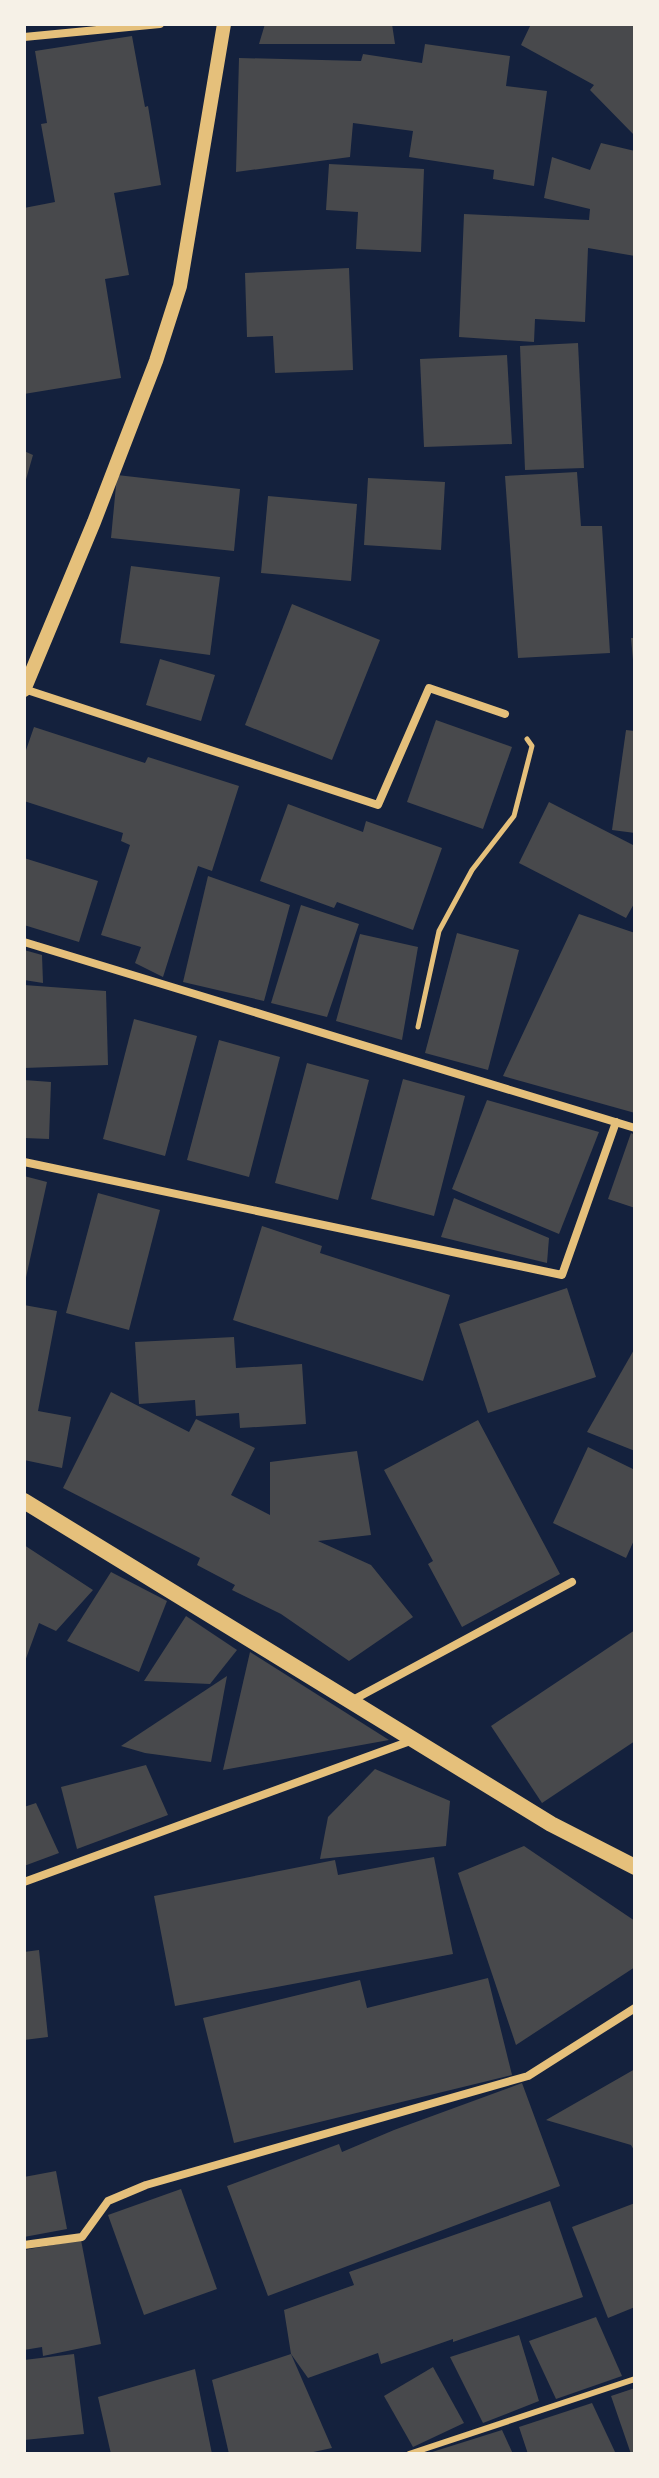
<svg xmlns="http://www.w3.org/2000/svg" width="659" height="2478" font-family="'Space Grotesk',sans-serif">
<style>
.building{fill:#48494c}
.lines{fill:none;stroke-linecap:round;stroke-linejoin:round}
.path{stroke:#e5c07b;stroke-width:5}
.service{stroke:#e5c07b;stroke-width:6}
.minor{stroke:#e5c07b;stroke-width:8}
.tertiary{stroke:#e5c07b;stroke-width:14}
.secondary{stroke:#e5c07b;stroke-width:16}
</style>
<rect width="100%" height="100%" fill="#14213d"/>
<!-- building -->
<g class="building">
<path d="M265 24H392L395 44H259Z"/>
<path d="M531 24H635V136L590 90 594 85 521 45Z"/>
<path d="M132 36 145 107 148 106 161 185 114 193 129 275 105 279 121 378 24 394V208L55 202 41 124 47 123 35 51Z"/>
<path d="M425 44 510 56 506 86 547 91 534 186 493 179 494 170 409 157 413 131 353 123 350 157 236 172 239 58 361 61 363 54 422 63Z"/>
<path d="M601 143 635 151V256L588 248 585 322 535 319 534 342 459 337 464 214 589 220 590 209 544 198 552 157 590 170Z"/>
<path d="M329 164 424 169 421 252 356 249 358 212 326 210Z"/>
<path d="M349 268 353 370 275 373 273 336 247 337 245 273Z"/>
<path d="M578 343 584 468 525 470 520 346Z"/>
<path d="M507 355 512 444 424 447 420 359Z"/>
<path d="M24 451 33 455 25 483H24Z"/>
<path d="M577 472 581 526H602L610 653 518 658 505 476Z"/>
<path d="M117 475 240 489 234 551 111 538Z"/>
<path d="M368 478 445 482 441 550 364 545Z"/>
<path d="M268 496 357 504 351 581 261 573Z"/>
<path d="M131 566 220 577 210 655 120 643Z"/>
<path d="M292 604 380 640 332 760 245 725Z"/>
<path d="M631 638H635V660H633Z"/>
<path d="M160 659 215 675 201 721 146 705Z"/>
<path d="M436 720 512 747 483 829 407 802Z"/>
<path d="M34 727 145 763 148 757 239 786 212 871 198 866 163 977 135 963 141 947 101 935 130 845 121 841 123 833 24 801V756Z"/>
<path d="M626 730 635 731V833L612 830Z"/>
<path d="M549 802 635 846V902L626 918 519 863Z"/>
<path d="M288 804 363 832 366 821 442 848 413 930 337 902 334 908 260 881Z"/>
<path d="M24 858 98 881 79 942 24 925Z"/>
<path d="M208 876 290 905 264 1001 183 982Z"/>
<path d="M301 905 359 924 327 1017 271 1003Z"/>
<path d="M579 914 635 933V1113L503 1076Z"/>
<path d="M457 933 519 950 488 1070 425 1053Z"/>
<path d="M360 934 418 947 402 1040 336 1021Z"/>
<path d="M24 950 42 955 43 983 24 980Z"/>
<path d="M24 985 106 991 108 1065 24 1068Z"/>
<path d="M134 1019 197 1036 165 1156 103 1139Z"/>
<path d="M219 1040 280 1057 249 1177 187 1160Z"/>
<path d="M307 1063 369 1080 338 1200 275 1183Z"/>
<path d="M403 1079 465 1096 434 1216 371 1199Z"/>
<path d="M24 1080 51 1082 49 1139 24 1138Z"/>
<path d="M487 1100 599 1132 559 1234 452 1189Z"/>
<path d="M631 1133 635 1135V1208L608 1199Z"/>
<path d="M24 1176 47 1182 25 1282H24Z"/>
<path d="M98 1193 160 1210 129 1330 66 1313Z"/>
<path d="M454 1198 549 1238 547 1263 441 1237Z"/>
<path d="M262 1226 322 1246 320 1253 450 1295 423 1381 233 1320Z"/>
<path d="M567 1288 596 1377 488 1413 459 1324Z"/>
<path d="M24 1305 57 1311 38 1411 71 1417 62 1468 24 1460Z"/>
<path d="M234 1337 236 1368 302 1364 306 1424 240 1428 239 1413 196 1416 195 1400 139 1404 135 1342Z"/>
<path d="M635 1348V1451L587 1432Z"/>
<path d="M111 1392 189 1432 196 1419 255 1448 231 1495 270 1515V1462L357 1451 371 1535 318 1541 371 1565 413 1617 349 1661 281 1614 232 1590 235 1585 197 1565 200 1558 63 1488Z"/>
<path d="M478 1420 560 1574 462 1627 428 1564 433 1561 384 1470Z"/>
<path d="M588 1447 635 1470V1538L626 1558 553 1523Z"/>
<path d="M24 1545 93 1590 56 1631 39 1623 24 1664Z"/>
<path d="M111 1572 167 1601 139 1672 67 1641Z"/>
<path d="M186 1616 237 1650 210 1684 144 1681Z"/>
<path d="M635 1630V1741L542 1803 491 1726Z"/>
<path d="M250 1652 389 1740 223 1770Z"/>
<path d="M227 1676 211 1762 145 1753 121 1746Z"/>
<path d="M146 1765 168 1815 77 1849 61 1787Z"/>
<path d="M375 1769 450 1801 446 1846 320 1859 328 1817Z"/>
<path d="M36 1803 59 1853 24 1866V1807Z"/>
<path d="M524 1846 635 1921V1967L516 2045 458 1873Z"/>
<path d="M434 1857 453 1954 175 2006 154 1896 335 1860 338 1875Z"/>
<path d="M39 1950 48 2037 24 2040V1952Z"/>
<path d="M488 1978 512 2075 234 2143 203 2018 360 1980 367 2008Z"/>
<path d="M635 2069V2152L631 2145 546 2120Z"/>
<path d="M522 2083 560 2186 268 2296 227 2186 339 2144 342 2152 394 2130Z"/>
<path d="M56 2171 67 2229 24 2237V2177Z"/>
<path d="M181 2189 217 2289 144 2315 108 2215Z"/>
<path d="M550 2201 583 2297 453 2342V2339L381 2364 378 2353 308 2378 291 2354 284 2310 354 2285 349 2272Z"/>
<path d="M635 2203V2307L608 2318 572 2227Z"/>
<path d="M81 2240 101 2344 43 2356 42 2347 24 2350V2250Z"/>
<path d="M596 2317 622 2376 556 2399 529 2341Z"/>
<path d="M519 2335 539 2401 483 2423 450 2357Z"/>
<path d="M74 2354 84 2434 24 2440V2360Z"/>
<path d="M291 2354 332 2448 304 2454H229L212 2380Z"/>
<path d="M433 2367 464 2423 413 2447 384 2396Z"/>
<path d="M195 2369 212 2454H111L98 2397Z"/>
<path d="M635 2388V2454H631L611 2396Z"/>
<path d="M592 2403 616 2454H528L519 2427Z"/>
<path d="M502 2430 513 2454H429V2453Z"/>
</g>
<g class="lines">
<!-- path -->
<path class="path" d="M418 1027 439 931 472 870 514 816 532 746 527 739"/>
<!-- service -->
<path class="service" d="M409 2454 635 2379"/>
<!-- minor -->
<g class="minor">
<path d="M24 37 160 24"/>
<path d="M24 689 378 805 429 688 505 714"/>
<path d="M24 942 635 1128"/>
<path d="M24 1162 562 1275 616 1122"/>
<path d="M351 1701 572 1582"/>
<path d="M24 1882 413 1740"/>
<path d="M24 2245 82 2237 108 2201 146 2185 528 2076 635 2008"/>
</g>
<!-- tertiary -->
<path class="tertiary" d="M24 690 94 522 156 361 180 286 224 24"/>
<!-- secondary -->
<path class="secondary" d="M24 1501 551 1824 635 1867"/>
</g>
<!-- border -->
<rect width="659" height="2478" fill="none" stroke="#f6f1e7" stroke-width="52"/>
</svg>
